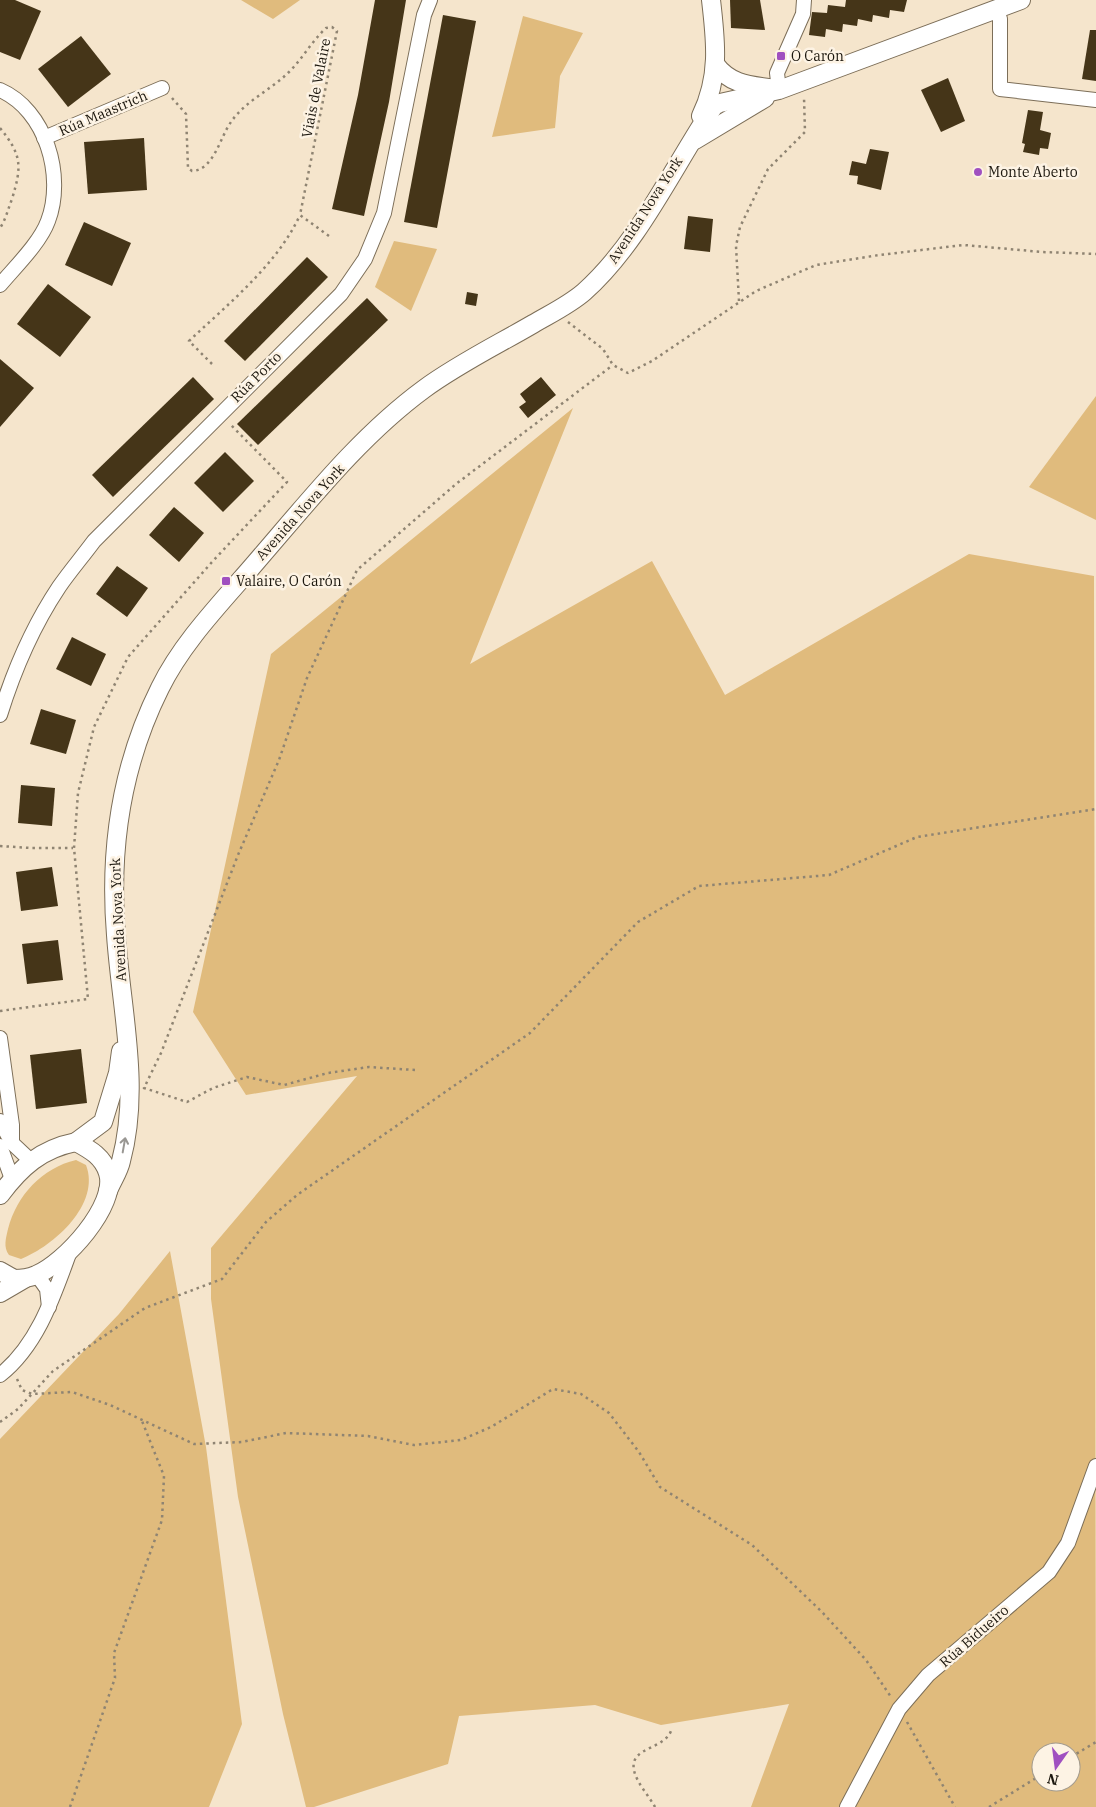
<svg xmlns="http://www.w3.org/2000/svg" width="1096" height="1807" font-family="'IBM Plex Serif',serif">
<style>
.green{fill:#e0bb7d;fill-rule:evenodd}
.building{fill:#453518}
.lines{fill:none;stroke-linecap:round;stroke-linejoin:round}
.minor-casing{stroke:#7c6e58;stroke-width:16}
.tertiary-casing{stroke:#7c6e58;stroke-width:20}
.path{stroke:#8f8472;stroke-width:2.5;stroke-dasharray:2.5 4;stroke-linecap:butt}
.minor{stroke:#fff;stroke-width:14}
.tertiary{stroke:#fff;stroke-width:18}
.oneway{stroke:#999793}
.poi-dot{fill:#a050c0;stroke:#fdf3e4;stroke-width:2}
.labels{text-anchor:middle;stroke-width:5;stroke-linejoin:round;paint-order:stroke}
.poi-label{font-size:14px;fill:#1c170e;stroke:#fdf3e4;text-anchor:start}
.street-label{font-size:14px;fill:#1c170e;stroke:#fdf3e4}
</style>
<rect width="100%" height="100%" fill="#f5e5cc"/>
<!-- green -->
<g class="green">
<path d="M241 0H300L273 19Z"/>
<path d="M523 16 583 33 560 76 555 128 492 137Z"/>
<path d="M394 241 437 249 411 311 375 287Z"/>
<path d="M1096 396V520L1029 487Z"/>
<path d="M573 408 470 664 652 561 725 695 969 554 1094 576 1096 1807H751L789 1704 661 1725 595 1705 459 1716 448 1764 314 1807H306L283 1714 238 1497 211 1299V1248L357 1076 246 1095 193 1012 271 654ZM1041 1752H1071V1782H1041Z"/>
<path d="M76 1160 86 1165C101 1204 54 1246 21 1259L9 1255C3 1247 6 1238 8 1229 17 1195 42 1168 76 1160Z"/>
<path d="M170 1251 206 1447 242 1724 209 1807H0V1439L119 1314Z"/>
</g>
<!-- building -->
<g class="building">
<path d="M0 0H15L41 11 20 60 0 52Z"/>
<path d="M375 0H406L389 102 364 216 332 209 358 95Z"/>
<path d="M730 0H760L765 30 731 28Z"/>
<path d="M846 0H907L904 12 890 10 889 18 873 15 872 22 858 19 857 26 843 24 842 32 826 29 825 37 809 35 812 12 827 13 828 5 845 7Z"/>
<path d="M443 15 476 21 437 228 404 222Z"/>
<path d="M1090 30H1096V81L1082 79Z"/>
<path d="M81 36 111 74 68 107 38 69Z"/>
<path d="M948 78 965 121 941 132 921 90Z"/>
<path d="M1028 110 1043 112 1040 130 1051 133 1048 149 1040 148 1039 155 1023 152 1025 144 1022 143Z"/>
<path d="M144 138 147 190 88 194 84 142Z"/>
<path d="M870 149 889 152 881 190 857 184 858 176 849 175 852 161 866 164Z"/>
<path d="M688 216 713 219 710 252 684 249Z"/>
<path d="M84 222 131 243 112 286 65 265Z"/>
<path d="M307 257 328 277 245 361 224 341Z"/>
<path d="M48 284 91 317 60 357 17 324Z"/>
<path d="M467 292 478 294 476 306 465 304Z"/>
<path d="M367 298 388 320 258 445 237 424Z"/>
<path d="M0 359 34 388 0 427Z"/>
<path d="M193 377 214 399 113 497 92 475Z"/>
<path d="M541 377 556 395 528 418 519 407 526 402 520 394Z"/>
<path d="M225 452 254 481 223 512 194 483Z"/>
<path d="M174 507 204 533 179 562 149 535Z"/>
<path d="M117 566 148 588 127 617 96 594Z"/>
<path d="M72 637 106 654 91 686 56 669Z"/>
<path d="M41 709 76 720 66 754 30 744Z"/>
<path d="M21 785 55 788 52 826 18 823Z"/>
<path d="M52 867 58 906 21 911 16 872Z"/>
<path d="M58 940 63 980 27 984 22 944Z"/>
<path d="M81 1049 87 1103 36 1109 30 1055Z"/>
</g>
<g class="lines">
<defs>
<g id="minor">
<path d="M997 10 1000 19V89L1096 100"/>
<path d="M0 90C46 110 65 176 48 221 40 243 15 267 0 285"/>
<path d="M779 90 777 73 803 14 804 0"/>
<path d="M44 138 162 88"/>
<path d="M0 715C14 670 33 626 59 587 70 571 83 556 94 541L341 294 365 259 384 213 424 15 430 0"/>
<path d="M0 1038 12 1125V1143"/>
<path d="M0 1121 12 1143 30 1160"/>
<path d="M0 1146 12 1179"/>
<path d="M37 1275 47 1289 49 1307"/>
<path d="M0 1375C38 1345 54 1295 70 1251"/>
<path d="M847 1807 899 1709 928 1675 1049 1572 1068 1543 1096 1466"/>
</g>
<g id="tertiary">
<path d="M715 64C729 83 746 85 769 88"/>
<path d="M701 116C720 77 716 42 711 0"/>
<path d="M695 140 765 98"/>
<path d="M76 1142 103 1122 118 1073 121 1051"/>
<path d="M108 1191C112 1181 119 1171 121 1161 141 1087 121 1009 116 935 109 849 121 766 160 688 183 641 223 601 257 561 309 501 360 436 424 389 458 364 497 345 533 324 550 314 569 305 584 292 639 243 673 167 714 106L720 103 779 90 1021 0"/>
<path d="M0 1195C21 1167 41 1149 76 1142 91 1150 103 1157 108 1173 118 1205 64 1264 36 1275 29 1278 21 1279 14 1279L0 1271"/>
<path d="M0 1293 24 1279"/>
</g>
</defs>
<!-- minor casing -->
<use href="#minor" class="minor-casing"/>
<!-- tertiary casing -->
<use href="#tertiary" class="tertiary-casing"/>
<!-- path -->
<g class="path">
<path d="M172 98 186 114 188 168 192 171C214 170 220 137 231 122 245 101 271 90 289 72 303 58 312 41 326 28L332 27 337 31 300 215 329 236"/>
<path d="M0 128C22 155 22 166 12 199 8 209 6 219 0 228"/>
<path d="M739 301 736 246 740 227 768 169 805 132 804 97"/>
<path d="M568 322 603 349 613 365 628 373 652 361 756 291 816 265 879 255 964 245 1042 252 1096 254"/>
<path d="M212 364 189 341C228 304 277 265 300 215"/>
<path d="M0 846 31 848H73"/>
<path d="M0 1011 88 999 74 848 78 793 94 727 128 657 212 562 287 482 231 425"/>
<path d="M415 1070 369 1067 328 1073 284 1085 247 1077 213 1088 187 1102 144 1088 161 1053 238 855 279 760 307 678 357 570 456 484 613 365"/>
<path d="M17 1379 22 1390 32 1394 72 1392 110 1405 194 1444 242 1442 286 1433 368 1436 414 1445 461 1440 491 1427 553 1389 581 1394 609 1413 639 1452 660 1487 752 1545 822 1612 866 1660 891 1697"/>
<path d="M0 1422 18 1409 53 1371 145 1308 222 1279 266 1222 297 1195 530 1033 638 922 699 886 829 875 917 837 1096 809"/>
<path d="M907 1722 955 1807"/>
<path d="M1071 1757 1096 1742"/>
<path d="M70 1807 115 1678 114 1653 162 1520 164 1476 142 1421"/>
<path d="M655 1807C649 1796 636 1782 634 1770 629 1746 667 1750 672 1728"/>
<path d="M989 1807 1041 1775"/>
</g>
<!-- minor -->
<use href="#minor" class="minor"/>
<!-- tertiary -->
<use href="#tertiary" class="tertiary"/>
</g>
<!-- one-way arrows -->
<defs><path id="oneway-shaft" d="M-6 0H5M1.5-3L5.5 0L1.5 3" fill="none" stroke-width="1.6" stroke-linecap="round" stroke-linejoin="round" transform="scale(1.25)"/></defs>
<use class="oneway" href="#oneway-shaft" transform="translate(124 1145) rotate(-80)"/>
<!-- markers -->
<g class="poi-dot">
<rect x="776" y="51" width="10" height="10" rx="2.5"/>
<circle cx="978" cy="172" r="5"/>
<rect x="221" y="576" width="10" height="10" rx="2.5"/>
</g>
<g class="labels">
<!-- poi labels -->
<g class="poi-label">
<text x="791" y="61">O Carón</text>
<text x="988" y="177">Monte Aberto</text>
<text x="236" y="586">Valaire, O Carón</text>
</g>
<!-- street labels -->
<g class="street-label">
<text transform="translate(316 88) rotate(-79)" y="5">Viais de Valaire</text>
<text transform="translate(103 113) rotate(-23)" y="5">Rúa Maastrich</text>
<text transform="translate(645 210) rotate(-57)" y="5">Avenida Nova York</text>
<text transform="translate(256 377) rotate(-45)" y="5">Rúa Porto</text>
<text transform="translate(300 512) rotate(-48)" y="5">Avenida Nova York</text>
<text transform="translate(118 920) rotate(-93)" y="5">Avenida Nova York</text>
<text transform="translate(974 1636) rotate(-41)" y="5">Rúa Bidueiro</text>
</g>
</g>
<!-- north arrow -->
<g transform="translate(1056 1767) rotate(194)"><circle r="24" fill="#fdf3e4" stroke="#a39b8e"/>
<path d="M0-4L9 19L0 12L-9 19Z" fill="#a050c0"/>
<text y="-8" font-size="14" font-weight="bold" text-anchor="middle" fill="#1c170e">N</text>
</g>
</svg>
